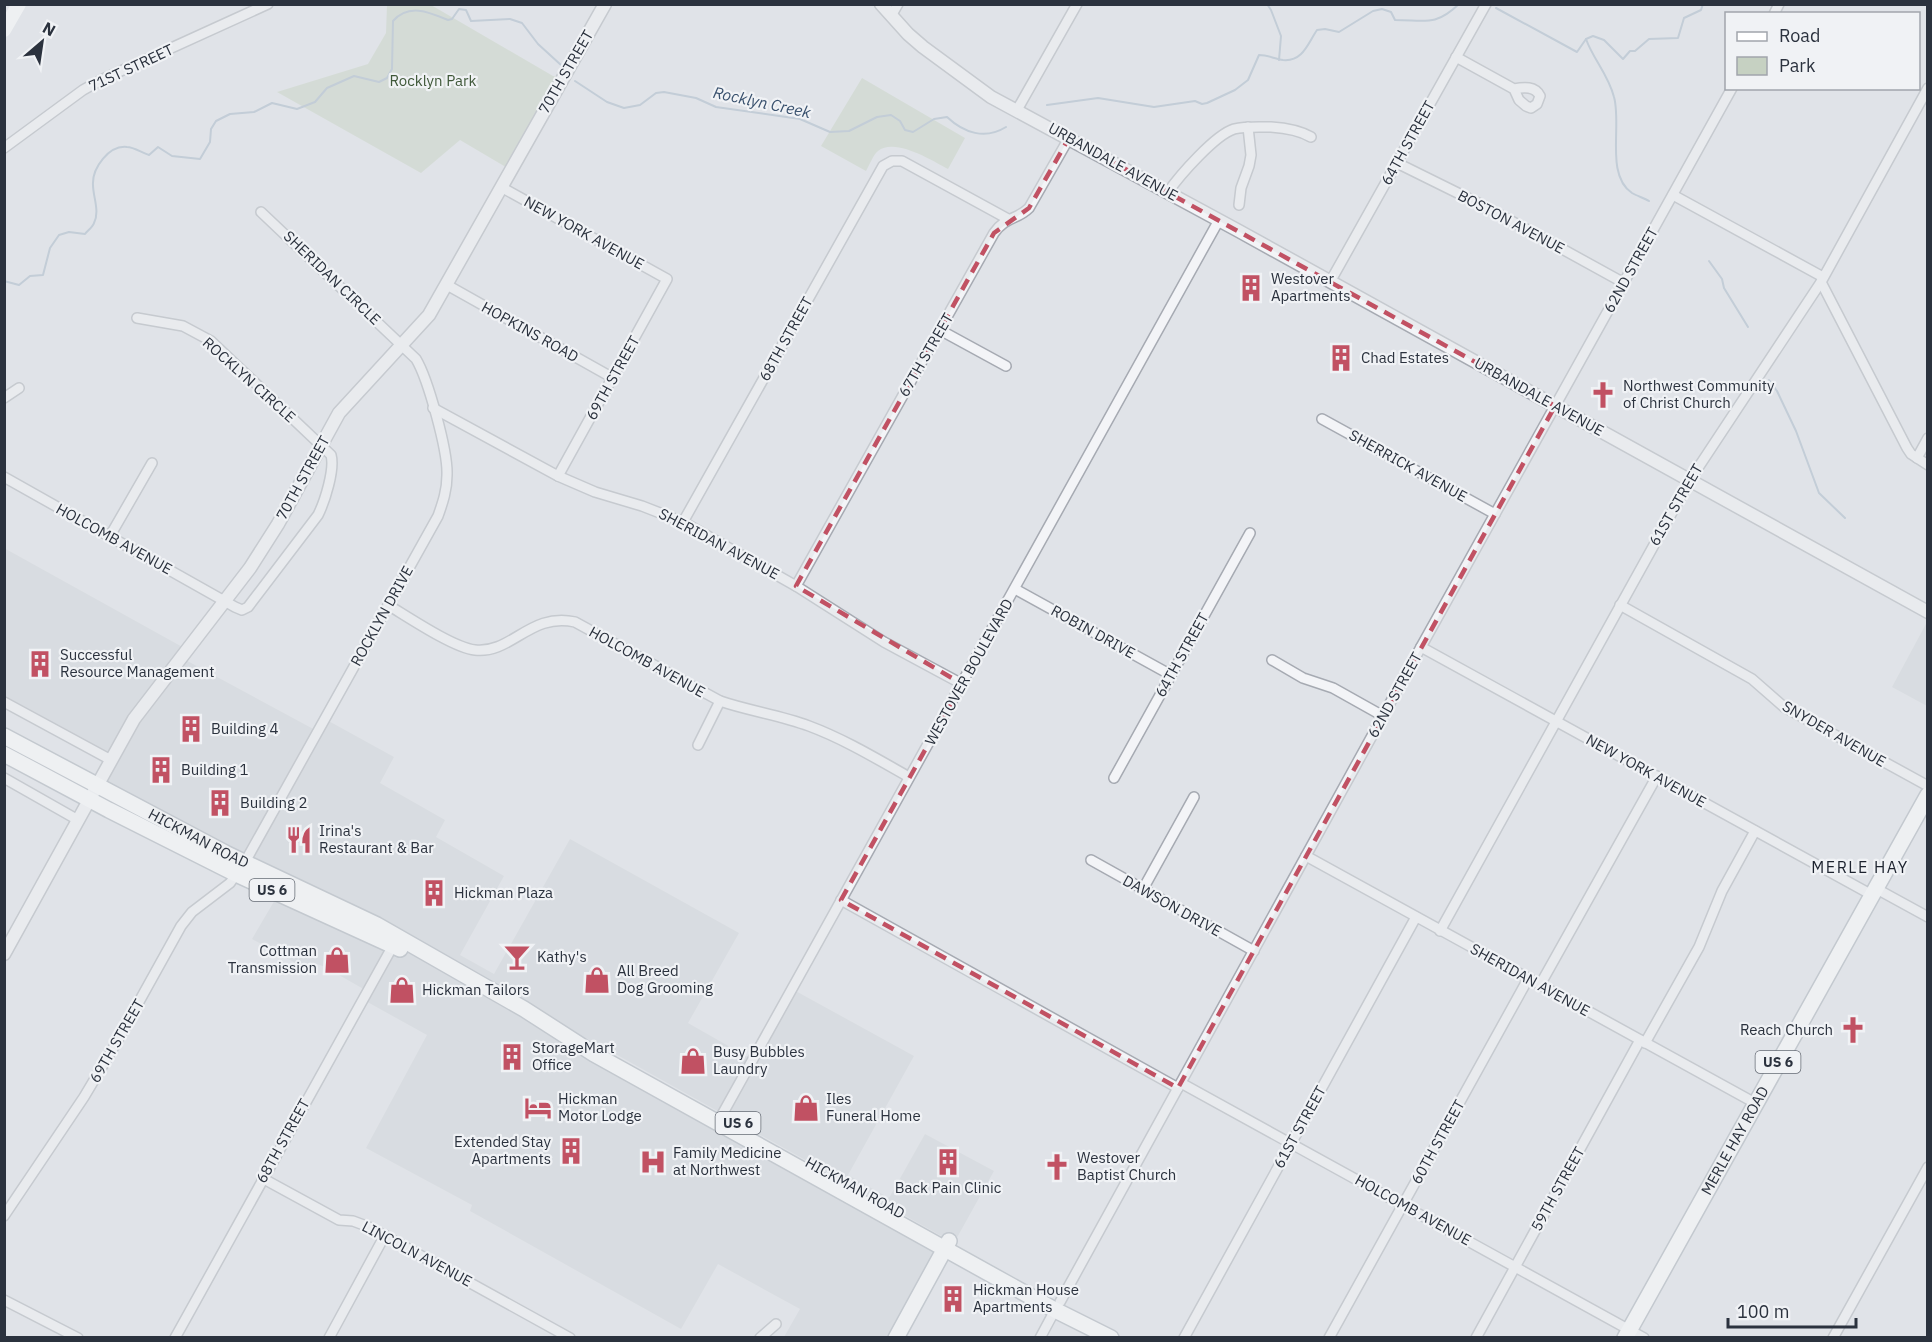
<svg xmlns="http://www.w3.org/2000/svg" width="1932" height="1342" font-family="'IBM Plex Sans',sans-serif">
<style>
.built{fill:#cfd3d9}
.green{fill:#c6d1c2}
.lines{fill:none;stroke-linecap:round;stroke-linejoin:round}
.stream{stroke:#9fb1c4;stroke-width:2}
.minor-casing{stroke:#a6aab2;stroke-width:12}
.tertiary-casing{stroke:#a6aab2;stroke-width:15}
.primary-casing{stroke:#a1a8b2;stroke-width:18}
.minor{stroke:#f3f4f7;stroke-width:9}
.tertiary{stroke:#f3f4f7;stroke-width:12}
.secondary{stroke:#fff;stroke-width:14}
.primary{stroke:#fff;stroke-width:15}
.marked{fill:none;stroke:#c15163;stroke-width:4.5;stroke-dasharray:12 8;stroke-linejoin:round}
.labels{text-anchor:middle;stroke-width:4.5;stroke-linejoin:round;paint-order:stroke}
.shield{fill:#f0f2f5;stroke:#666c75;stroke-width:1.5}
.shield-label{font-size:14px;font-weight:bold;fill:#2b323e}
.street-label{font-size:15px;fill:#2b323e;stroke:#f0f2f5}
.park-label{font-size:15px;fill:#3f5839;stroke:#f0f2f5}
.poi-label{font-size:15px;fill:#2b323e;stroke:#f0f2f5;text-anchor:start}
.water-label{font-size:16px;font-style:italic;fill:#39516e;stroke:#f0f2f5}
.neighbourhood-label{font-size:16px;letter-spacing:1.5px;fill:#1d232f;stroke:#f0f2f5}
</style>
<rect width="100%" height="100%" fill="#e0e3e8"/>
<!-- built -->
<g class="built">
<path d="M4 548 186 649 180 657 317 731 325 719 394 757 380 783 445 820 436 837 504 876 460 955 494 974 570 839 739 933 688 1023 753 1060 792 989 914 1056 848 1175 889 1198 925 1134 994 1171 954 1243 594 1042 552 1022 945 1249 896 1337H784L800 1309 718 1264 681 1329 470 1211 472 1205 366 1148 427 1035 362 999 367 991 325 967 317 964 312 972 252 939 279 893 426 960 97 786 111 760 5 702Z"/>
<path d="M1927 622V706L1892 687Z"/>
</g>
<!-- green -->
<g class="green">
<path d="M387 5H431L553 76 563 77 511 170 460 140 421 173 277 92 368 64 386 33Z"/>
<path d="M862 78 965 138 948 169C933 161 895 137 878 151 873 155 869 166 866 171L821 146Z"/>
</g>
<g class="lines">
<!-- stream -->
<g class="stream">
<path d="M1267 4 1271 10 1281 36 1279 60"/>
<path d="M1496 8 1577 52 1586 39 1593 36 1604 40 1623 59 1630 51H1635L1649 39 1678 38 1684 18 1701 10 1703 4"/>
<path d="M1586 39C1593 59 1608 74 1614 97 1622 125 1605 175 1632 193 1637 196 1644 198 1649 201"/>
<path d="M575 81 607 102 624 108 640 105 656 93 664 92 696 98 716 107 800 119 830 132 849 131 877 117 891 115 900 121 905 130 913 132 934 119 947 117C964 133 985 140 1006 127"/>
<path d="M1047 105 1098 98 1154 107 1195 101 1202 104 1207 103 1235 90 1248 80 1259 55C1268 55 1275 59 1283 60 1303 62 1308 43 1317 30L1325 29 1339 32 1373 11 1382 9 1391 12 1395 20C1425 20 1435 27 1459 4"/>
<path d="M1709 261 1722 279 1724 288 1748 327"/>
<path d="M4 281 19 285 30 276 43 275 50 248 59 235 69 232 85 234C87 231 93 227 94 223 100 211 93 197 93 185 92 168 109 145 127 147 134 147 142 153 149 155L158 147 172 156 200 159 210 142 211 129 216 121 230 114 254 112 272 103 297 109 315 102 327 88 354 76 379 82 387 78 392 69 393 21C409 3 429 12 448 20L452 19 459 9 466 10 471 21 510 19 522 23 538 44 561 65"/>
<path d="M1769 380 1777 391 1796 431 1819 493 1845 518"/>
</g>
<defs>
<g id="minor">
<path d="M1774 14 1779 4"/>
<path d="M891 16 898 4"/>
<path d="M1456 57 1514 89 1519 100 1526 106 1531 108 1537 104 1540 96C1535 86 1524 87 1514 89"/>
<path d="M1017 110 1077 4"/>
<path d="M4 148 83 90 101 80 268 4"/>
<path d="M1397 163 1486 207 1624 283"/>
<path d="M501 187 667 279 558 476"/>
<path d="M1168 192C1180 175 1215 135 1234 129 1246 126 1259 127 1271 127 1286 128 1299 130 1311 137"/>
<path d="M1673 195 1823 277"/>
<path d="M1239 205 1241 188 1249 166 1251 155 1248 127"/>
<path d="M1330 282 1486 4"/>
<path d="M1821 282 1907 448 1911 454 1928 465"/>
<path d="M447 285 613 378"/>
<path d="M940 330 1006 366"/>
<path d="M4 398 19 388"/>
<path d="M433 408 558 476 595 492 642 506 683 522 796 586 884 642 962 684"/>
<path d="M1322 419 1495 514"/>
<path d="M1917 458 1928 438"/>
<path d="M4 477 235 607 242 610 248 607 318 515C325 501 335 469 331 455L211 341 183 326 137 318"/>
<path d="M683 522 883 166 892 161H902L1008 219"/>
<path d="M110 536 152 463"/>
<path d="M796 586 994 233C1006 216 1017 220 1029 208L1069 138"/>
<path d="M1015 589 1171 675"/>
<path d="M388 605C408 617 454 648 475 650 512 654 530 612 575 622L720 701C749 711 780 715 809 726 844 739 877 759 909 777"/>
<path d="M1620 605 1752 679 1784 707 1928 786"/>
<path d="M1421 647 1872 895"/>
<path d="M1272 660 1303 678 1333 688 1383 716"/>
<path d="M4 702 111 760"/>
<path d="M698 745 720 701"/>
<path d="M4 778 78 820"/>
<path d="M1114 778 1250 533"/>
<path d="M1306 856 1755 1103"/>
<path d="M1091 860 1254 951"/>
<path d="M1875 888 1928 917"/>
<path d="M1143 889 1194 797"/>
<path d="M841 900 1178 1088"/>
<path d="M1440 931 1690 480 1821 282 1928 88"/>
<path d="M1540 985 1657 776"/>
<path d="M1645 1043 1699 947 1722 891 1755 831"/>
<path d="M1181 1083 1644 1338"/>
<path d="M718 1122 1219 220"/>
<path d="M262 1178 339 1220 353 1221 369 1227 570 1338"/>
<path d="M4 1216 84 1097 115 1045 181 926 192 912 230 883 245 862 438 516C443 502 447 490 447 475 448 451 428 379 416 359L261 212"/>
<path d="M4 1300 78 1338"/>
<path d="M1060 1302 1421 647 1732 88"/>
<path d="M175 1338 395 942"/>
<path d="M329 1338 385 1235"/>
<path d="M760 1338 776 1324"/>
<path d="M1040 1338 1055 1310"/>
<path d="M1184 1338 1416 917"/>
<path d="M1329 1338 1528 979"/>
<path d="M1476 1338 1640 1040"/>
<path d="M1833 1338 1928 1167"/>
</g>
<g id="tertiary">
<path d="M881 4 908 34 923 47 991 97 1237 230 1928 612"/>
<path d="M4 954 134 719 250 568 278 524 339 413 429 315 605 4"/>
</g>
<g id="primary">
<path id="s1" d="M4 736 227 854 377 925 524 1009 594 1054 1055 1310 1111 1338"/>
<path d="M4 754 109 810 236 874 400 949"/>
<path d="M896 1338 949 1241"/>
<path id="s2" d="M1625 1338 1928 795"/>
</g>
</defs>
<!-- minor casing -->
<use href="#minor" class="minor-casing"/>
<!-- tertiary casing -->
<use href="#tertiary" class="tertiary-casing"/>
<!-- primary casing -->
<use href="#primary" class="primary-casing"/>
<!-- minor -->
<use href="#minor" class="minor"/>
<!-- tertiary -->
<use href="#tertiary" class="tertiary"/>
<!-- secondary -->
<path class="secondary" d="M4 30 19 4"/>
<!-- primary -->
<use href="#primary" class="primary"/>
</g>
<!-- marked area -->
<path d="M0 0H1932V1342H0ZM1069 138 1555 406 1178 1088 841 900 962 684 796 586 994 233 1029 208Z" fill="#e0e3e8" fill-opacity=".55" fill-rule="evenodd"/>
<path class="marked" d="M1069 138 1555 406 1178 1088 841 900 962 684 796 586 994 233 1029 208Z"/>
<!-- icons -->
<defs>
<symbol id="building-bare" viewBox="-9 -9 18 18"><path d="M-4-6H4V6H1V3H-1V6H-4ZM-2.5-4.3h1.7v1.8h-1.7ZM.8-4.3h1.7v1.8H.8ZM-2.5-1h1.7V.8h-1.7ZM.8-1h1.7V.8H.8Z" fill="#c15163" stroke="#f0f2f5" stroke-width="2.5" paint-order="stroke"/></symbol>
<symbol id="church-bare" viewBox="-9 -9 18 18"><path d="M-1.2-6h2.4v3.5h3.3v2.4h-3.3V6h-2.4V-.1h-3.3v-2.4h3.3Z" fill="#c15163" stroke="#f0f2f5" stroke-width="2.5" paint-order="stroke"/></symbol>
<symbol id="restaurant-bare" viewBox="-9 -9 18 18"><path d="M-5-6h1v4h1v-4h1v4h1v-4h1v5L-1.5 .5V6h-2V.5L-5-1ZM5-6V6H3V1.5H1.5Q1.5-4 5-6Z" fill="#c15163" stroke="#f0f2f5" stroke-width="2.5" paint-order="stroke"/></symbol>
<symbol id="bar-bare" viewBox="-9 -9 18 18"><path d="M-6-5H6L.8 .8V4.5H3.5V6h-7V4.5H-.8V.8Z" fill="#c15163" stroke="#f0f2f5" stroke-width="2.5" paint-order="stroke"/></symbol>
<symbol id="shop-bare" viewBox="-9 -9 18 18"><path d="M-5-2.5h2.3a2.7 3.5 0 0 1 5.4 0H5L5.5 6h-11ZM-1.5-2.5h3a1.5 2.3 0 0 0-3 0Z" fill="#c15163" stroke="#f0f2f5" stroke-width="2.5" paint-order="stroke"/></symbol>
<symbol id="hotel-bare" viewBox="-9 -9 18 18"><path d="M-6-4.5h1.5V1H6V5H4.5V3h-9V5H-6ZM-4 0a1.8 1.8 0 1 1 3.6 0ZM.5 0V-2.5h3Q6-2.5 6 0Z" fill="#c15163" stroke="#f0f2f5" stroke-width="2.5" paint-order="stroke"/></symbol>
<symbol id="hospital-bare" viewBox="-9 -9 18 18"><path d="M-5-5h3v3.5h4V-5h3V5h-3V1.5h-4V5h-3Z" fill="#c15163" stroke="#f0f2f5" stroke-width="2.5" paint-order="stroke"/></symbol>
</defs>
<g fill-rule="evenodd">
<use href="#building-bare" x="1232" y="269" width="38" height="38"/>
<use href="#building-bare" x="1322" y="339" width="38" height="38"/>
<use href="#church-bare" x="1584" y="376" width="38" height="38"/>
<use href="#building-bare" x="21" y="645" width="38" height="38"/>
<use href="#building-bare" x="172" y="710" width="38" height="38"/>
<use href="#building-bare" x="142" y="751" width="38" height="38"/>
<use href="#building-bare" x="201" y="784" width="38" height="38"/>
<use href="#restaurant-bare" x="280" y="821" width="38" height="38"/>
<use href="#building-bare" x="415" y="874" width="38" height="38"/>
<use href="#bar-bare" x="498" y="938" width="38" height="38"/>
<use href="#shop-bare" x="318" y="941" width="38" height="38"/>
<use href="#shop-bare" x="578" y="961" width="38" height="38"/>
<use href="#shop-bare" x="383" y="971" width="38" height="38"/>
<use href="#church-bare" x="1834" y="1011" width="38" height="38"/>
<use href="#building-bare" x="493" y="1038" width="38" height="38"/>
<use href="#shop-bare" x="674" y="1042" width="38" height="38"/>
<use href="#hotel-bare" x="519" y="1089" width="38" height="38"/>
<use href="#shop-bare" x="787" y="1089" width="38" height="38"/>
<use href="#building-bare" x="552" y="1132" width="38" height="38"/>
<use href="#hospital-bare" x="634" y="1143" width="38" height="38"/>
<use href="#building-bare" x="929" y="1143" width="38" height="38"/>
<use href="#church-bare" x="1038" y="1148" width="38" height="38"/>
<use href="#building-bare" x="934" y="1280" width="38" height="38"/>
</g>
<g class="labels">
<!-- shield labels -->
<g class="shield">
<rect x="249.5" y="879" width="45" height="22" rx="4.5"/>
<rect x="1755.5" y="1051" width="45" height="22" rx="4.5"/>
<rect x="715.5" y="1112" width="45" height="22" rx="4.5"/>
</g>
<g class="shield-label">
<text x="272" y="895">US 6</text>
<text x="1778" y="1067">US 6</text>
<text x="738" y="1128">US 6</text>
</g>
<!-- street labels -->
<g class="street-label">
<text transform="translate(131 68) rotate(-25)" y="5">71ST STREET</text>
<text transform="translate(566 72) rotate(-60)" y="5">70TH STREET</text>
<text transform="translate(1408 143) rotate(-61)" y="5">64TH STREET</text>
<text transform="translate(1113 162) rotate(29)" y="5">URBANDALE AVENUE</text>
<text transform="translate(1511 222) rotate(28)" y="5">BOSTON AVENUE</text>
<text transform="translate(584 233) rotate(29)" y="5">NEW YORK AVENUE</text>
<text transform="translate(1631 270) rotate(-61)" y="5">62ND STREET</text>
<text transform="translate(332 278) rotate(44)" y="5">SHERIDAN CIRCLE</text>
<text transform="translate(530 332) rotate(29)" y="5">HOPKINS ROAD</text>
<text transform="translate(786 339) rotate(-61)" y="5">68TH STREET</text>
<text transform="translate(926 355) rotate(-60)" y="5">67TH STREET</text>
<text transform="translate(613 378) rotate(-61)" y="5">69TH STREET</text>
<text transform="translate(249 380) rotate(42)" y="5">ROCKLYN CIRCLE</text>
<text transform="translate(1539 397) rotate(29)" y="5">URBANDALE AVENUE</text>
<text transform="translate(1408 466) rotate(29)" y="5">SHERRICK AVENUE</text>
<text transform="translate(303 478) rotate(-61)" y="5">70TH STREET</text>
<text transform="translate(1676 505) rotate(-60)" y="5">61ST STREET</text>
<text transform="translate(114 539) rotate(29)" y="5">HOLCOMB AVENUE</text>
<text transform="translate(719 544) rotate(28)" y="5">SHERIDAN AVENUE</text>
<text transform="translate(382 616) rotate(-61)" y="5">ROCKLYN DRIVE</text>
<text transform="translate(1093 632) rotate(29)" y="5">ROBIN DRIVE</text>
<text transform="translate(1182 655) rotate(-61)" y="5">64TH STREET</text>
<text transform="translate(647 662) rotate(29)" y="5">HOLCOMB AVENUE</text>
<text transform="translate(969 672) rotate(-61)" y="5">WESTOVER BOULEVARD</text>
<text transform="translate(1395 695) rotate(-61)" y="5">62ND STREET</text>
<text transform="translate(1834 734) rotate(30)" y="5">SNYDER AVENUE</text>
<text transform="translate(1646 771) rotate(29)" y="5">NEW YORK AVENUE</text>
<text dy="5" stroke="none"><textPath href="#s1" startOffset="220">HICKMAN ROAD</textPath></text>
<text transform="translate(1172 906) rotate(29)" y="5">DAWSON DRIVE</text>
<text transform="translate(1530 980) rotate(29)" y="5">SHERIDAN AVENUE</text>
<text transform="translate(117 1041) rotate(-60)" y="5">69TH STREET</text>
<text transform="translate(1300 1127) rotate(-61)" y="5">61ST STREET</text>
<text dy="5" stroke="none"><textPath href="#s2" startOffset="226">MERLE HAY ROAD</textPath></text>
<text transform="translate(283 1141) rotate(-61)" y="5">68TH STREET</text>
<text transform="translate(1438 1142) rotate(-61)" y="5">60TH STREET</text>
<text transform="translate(855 1188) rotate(29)" y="5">HICKMAN ROAD</text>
<text transform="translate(1558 1189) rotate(-61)" y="5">59TH STREET</text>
<text transform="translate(1413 1210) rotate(29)" y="5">HOLCOMB AVENUE</text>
<text transform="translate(417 1254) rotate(28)" y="5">LINCOLN AVENUE</text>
</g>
<!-- park labels -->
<g class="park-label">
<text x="433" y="86">Rocklyn Park</text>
</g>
<!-- poi labels -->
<g class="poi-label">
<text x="1271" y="284">Westover<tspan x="1271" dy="17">Apartments</tspan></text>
<text x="1361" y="363">Chad Estates</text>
<text x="1623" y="391">Northwest Community<tspan x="1623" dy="17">of Christ Church</tspan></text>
<text x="60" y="660">Successful<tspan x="60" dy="17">Resource Management</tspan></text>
<text x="211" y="734">Building 4</text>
<text x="181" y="775">Building 1</text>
<text x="240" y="808">Building 2</text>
<text x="319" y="836">Irina's<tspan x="319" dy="17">Restaurant &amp; Bar</tspan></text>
<text x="454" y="898">Hickman Plaza</text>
<text x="317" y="956" text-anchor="end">Cottman<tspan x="317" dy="17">Transmission</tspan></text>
<text x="537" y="962">Kathy's</text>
<text x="617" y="976">All Breed<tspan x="617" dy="17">Dog Grooming</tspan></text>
<text x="422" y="995">Hickman Tailors</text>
<text x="1833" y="1035" text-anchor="end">Reach Church</text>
<text x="532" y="1053">StorageMart<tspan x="532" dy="17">Office</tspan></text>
<text x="713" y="1057">Busy Bubbles<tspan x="713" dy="17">Laundry</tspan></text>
<text x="558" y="1104">Hickman<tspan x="558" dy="17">Motor Lodge</tspan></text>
<text x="826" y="1104">Iles<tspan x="826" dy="17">Funeral Home</tspan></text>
<text x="551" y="1147" text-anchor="end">Extended Stay<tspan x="551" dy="17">Apartments</tspan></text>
<text x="673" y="1158">Family Medicine<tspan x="673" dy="17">at Northwest</tspan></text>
<text x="1077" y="1163">Westover<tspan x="1077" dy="17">Baptist Church</tspan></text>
<text x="948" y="1193" text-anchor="middle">Back Pain Clinic</text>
<text x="973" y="1295">Hickman House<tspan x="973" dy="17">Apartments</tspan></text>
</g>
<!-- water labels -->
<g class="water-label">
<text transform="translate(762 102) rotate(12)" y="6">Rocklyn Creek</text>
</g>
<!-- neighbourhood labels -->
<g class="neighbourhood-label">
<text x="1860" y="873">MERLE HAY</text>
</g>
</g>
<!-- border -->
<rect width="1932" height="1342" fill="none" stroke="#2b323e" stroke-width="12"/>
<!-- legend -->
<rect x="1725" y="12" width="195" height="78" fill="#f0f2f5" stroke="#a1a5ac" stroke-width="1.5"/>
<rect x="1737" y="32" width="30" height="9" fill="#ffffff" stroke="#a1a5ac" stroke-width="1.5"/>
<text x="1779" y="42" font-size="18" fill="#2b323e">Road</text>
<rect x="1737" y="57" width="30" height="18" fill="#c6d1c2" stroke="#a1a5ac" stroke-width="1.5"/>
<text x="1779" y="72" font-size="18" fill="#2b323e">Park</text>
<!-- north arrow -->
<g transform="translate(42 42) rotate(29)" stroke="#f0f2f5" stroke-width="4.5" paint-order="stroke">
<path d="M0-4.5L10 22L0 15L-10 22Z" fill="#2b323e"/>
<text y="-9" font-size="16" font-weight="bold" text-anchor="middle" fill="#2b323e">N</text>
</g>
<!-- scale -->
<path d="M1728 1318v9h128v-9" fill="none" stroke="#2b323e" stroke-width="3"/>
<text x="1737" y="1318" font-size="18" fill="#2b323e" stroke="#f0f2f5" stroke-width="4.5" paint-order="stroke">100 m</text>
</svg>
